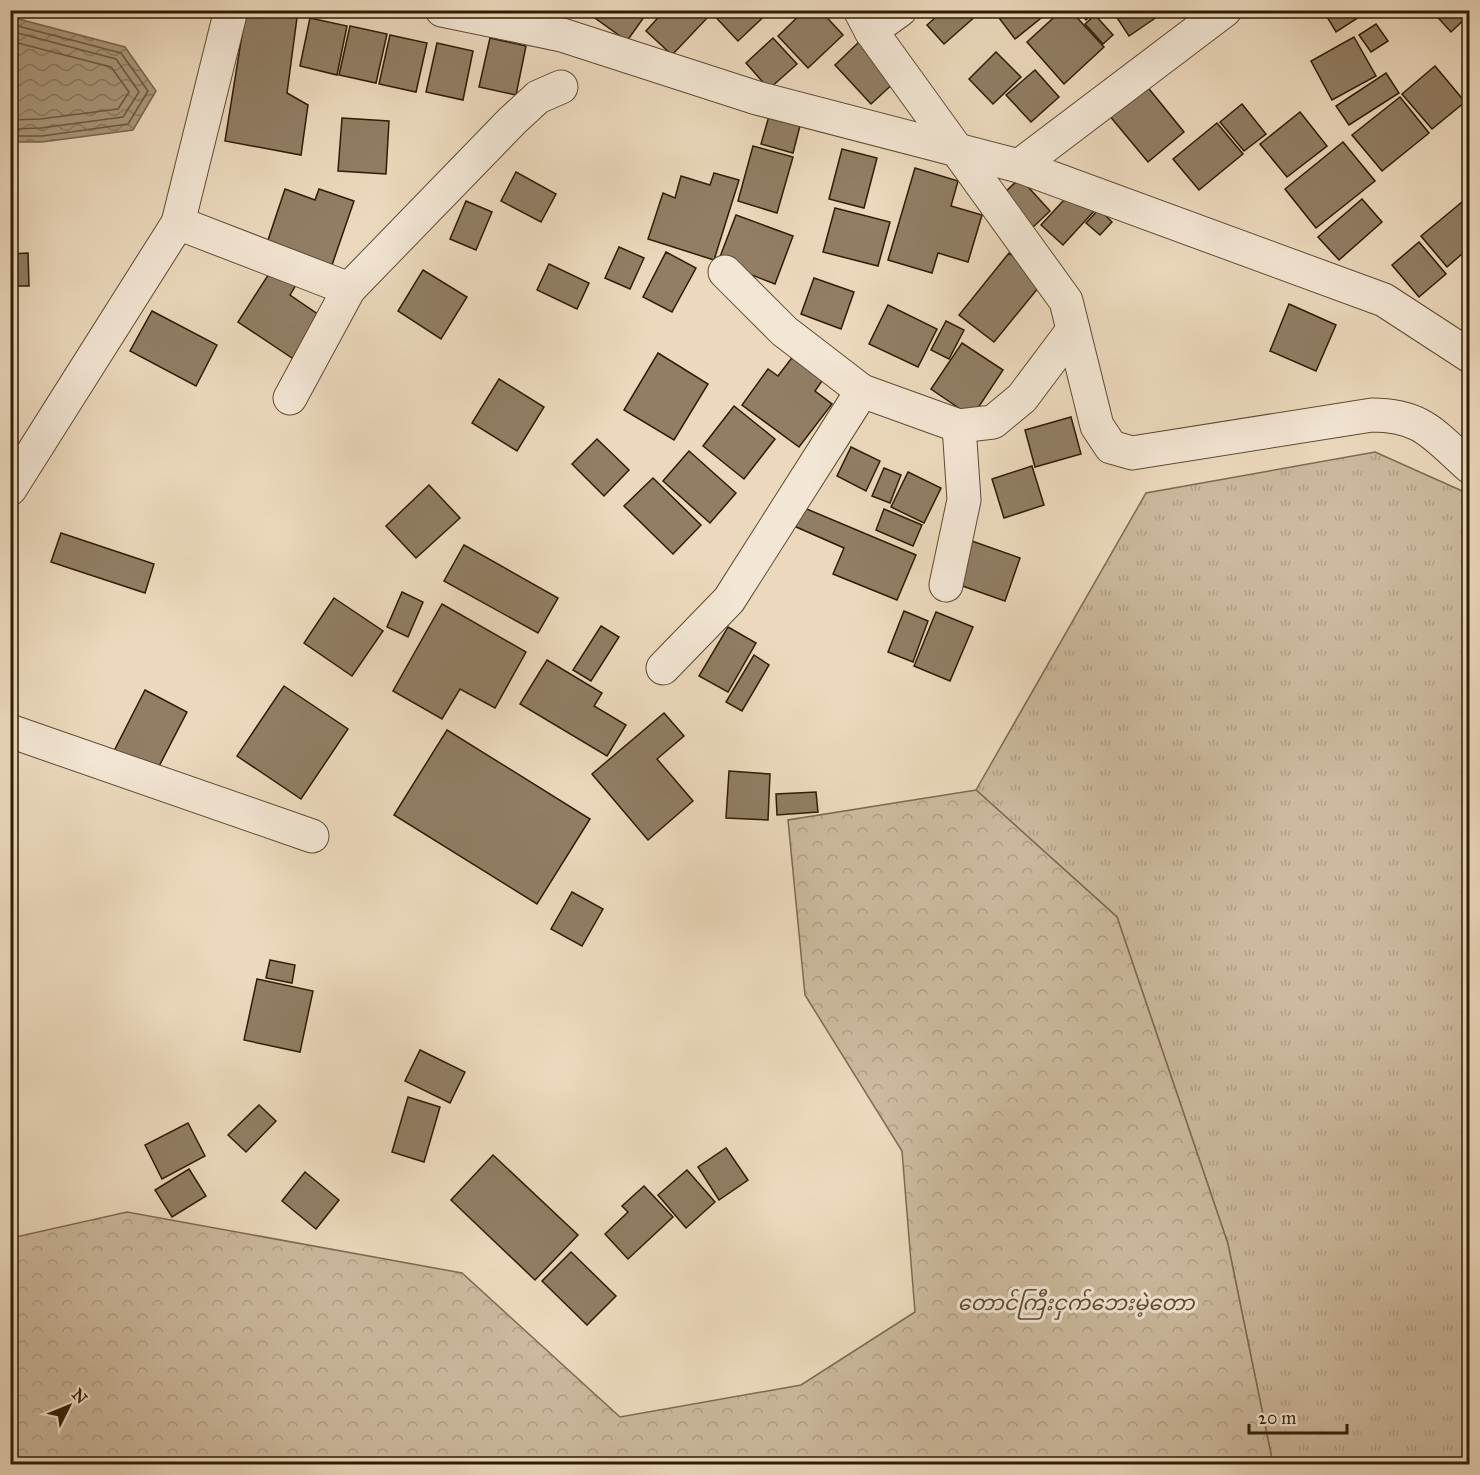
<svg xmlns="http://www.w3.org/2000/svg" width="1480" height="1475" font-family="'IM FELL Great Primer','Noto Sans Myanmar',serif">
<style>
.grass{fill:url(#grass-tufts);stroke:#7d6a52;stroke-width:1.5}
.forest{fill:url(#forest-crowns);stroke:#7d6a52;stroke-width:1.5}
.water{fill:url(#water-waves);stroke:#79674e;stroke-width:1.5}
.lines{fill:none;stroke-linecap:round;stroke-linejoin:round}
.shore{stroke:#6c5a42;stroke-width:1.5}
.building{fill:#917e65;stroke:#2e1c05;stroke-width:1.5}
.street-casing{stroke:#5e4b33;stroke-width:35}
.street{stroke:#f3e6d4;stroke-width:33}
.labels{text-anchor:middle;stroke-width:6;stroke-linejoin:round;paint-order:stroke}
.park-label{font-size:21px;font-style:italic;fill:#5d4b33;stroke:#f3e6d4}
</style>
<defs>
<pattern id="grass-tufts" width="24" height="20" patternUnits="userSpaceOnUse" patternTransform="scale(1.5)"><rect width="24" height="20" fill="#ccb99e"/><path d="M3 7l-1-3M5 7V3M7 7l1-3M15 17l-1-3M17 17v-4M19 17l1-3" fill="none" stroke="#b09e87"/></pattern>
<pattern id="forest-crowns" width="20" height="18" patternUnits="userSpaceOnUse" patternTransform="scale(1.5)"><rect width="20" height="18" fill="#ccb99e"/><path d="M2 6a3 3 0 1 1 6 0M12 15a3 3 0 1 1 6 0" fill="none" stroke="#b09e87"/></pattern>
<pattern id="water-waves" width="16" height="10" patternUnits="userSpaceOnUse" patternTransform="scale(1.5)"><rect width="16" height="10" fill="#ab997e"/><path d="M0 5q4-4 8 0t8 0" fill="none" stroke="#8c7c65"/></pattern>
</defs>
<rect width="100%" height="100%" fill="#ecd9bd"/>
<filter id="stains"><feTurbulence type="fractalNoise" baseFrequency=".00333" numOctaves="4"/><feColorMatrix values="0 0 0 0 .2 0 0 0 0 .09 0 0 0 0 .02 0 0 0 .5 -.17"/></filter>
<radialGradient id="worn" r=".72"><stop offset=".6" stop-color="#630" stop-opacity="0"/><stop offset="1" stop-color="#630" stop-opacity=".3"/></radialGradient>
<!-- grass -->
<path class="grass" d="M1375 452 1469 494V1464H1273L1228 1244 1117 917 976 790 1146 493Z"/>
<!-- forest -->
<path class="forest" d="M976 790 1117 917 1228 1244 1273 1464H11V1238L127 1212 462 1273 620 1417 801 1385 915 1312 902 1151 805 995 788 820Z"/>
<!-- water -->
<path class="water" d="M11 17 125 47 156 91 133 130 42 142H11Z"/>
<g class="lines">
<!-- shore -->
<g class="shore">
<path d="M10 24 121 53 148 91 128 124 42 136H10"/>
<path d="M10 31 116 59 139 92 123 117 41 128 10 129"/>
<path d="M10 41 111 67 129 92 118 109 40 119 10 120"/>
</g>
</g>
<!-- building -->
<g class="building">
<path d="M246 10H298L287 93 308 105 301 155 225 141Z"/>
<path d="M554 10H571L564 19Z"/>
<path d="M590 10H649L627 41 588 13Z"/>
<path d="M665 10H702L708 17 672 55 646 31Z"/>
<path d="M709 10H771L738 41Z"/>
<path d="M805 10H820L843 35 808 68 778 36Z"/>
<path d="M944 10H973L977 15 944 44 927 25Z"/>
<path d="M993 10H1051L1015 39Z"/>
<path d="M1062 10H1070L1104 47 1064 84 1027 42Z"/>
<path d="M1078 10H1097L1086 20Z"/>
<path d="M1112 10H1167L1129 36Z"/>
<path d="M1323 10H1370L1336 32Z"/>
<path d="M1431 10H1470V14L1451 32Z"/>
<path d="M1095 15 1113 35 1103 44 1085 24Z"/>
<path d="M310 18 347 26 337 75 300 66Z"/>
<path d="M1376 24 1388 41 1371 52 1359 35Z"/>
<path d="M350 26 387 34 376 83 339 75Z"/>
<path d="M390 35 427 43 416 92 379 84Z"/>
<path d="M1354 37 1376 76 1332 100 1311 61Z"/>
<path d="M490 38 526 46 516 95 479 87Z"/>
<path d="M773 38 797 64 769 89 746 63Z"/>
<path d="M860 41 897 80 871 104 835 65Z"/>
<path d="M437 43 473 51 463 100 426 92Z"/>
<path d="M996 52 1021 77 993 104 969 79Z"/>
<path d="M1435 66 1465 102 1432 129 1402 94Z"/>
<path d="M1035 70 1059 97 1031 122 1006 95Z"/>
<path d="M1386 73 1399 93 1349 125 1336 106Z"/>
<path d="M1141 79 1184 132 1148 162 1104 109Z"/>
<path d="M1400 97 1429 133 1382 171 1352 135Z"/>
<path d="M1242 104 1266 134 1244 151 1220 122Z"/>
<path d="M771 109 802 118 793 153 761 144Z"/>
<path d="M1300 112 1327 146 1287 177 1260 144Z"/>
<path d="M342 118 389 121 386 174 338 171Z"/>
<path d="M1217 123 1243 154 1199 190 1173 159Z"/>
<path d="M1343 142 1375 181 1316 228 1285 189Z"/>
<path d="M753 146 793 157 777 213 738 201Z"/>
<path d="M842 149 877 158 864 208 829 199Z"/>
<path d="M915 168 958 181 951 206 982 215 968 262 938 253 932 273 888 260Z"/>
<path d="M516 172 556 194 541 222 501 201Z"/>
<path d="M714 173 739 180 714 260 648 239 663 193 675 198 681 176 710 185Z"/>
<path d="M1020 178 1050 211 1032 228 1001 196Z"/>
<path d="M285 189 315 200 319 189 354 201 332 265 267 243Z"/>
<path d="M1073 190 1095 210 1063 245 1041 225Z"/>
<path d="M1362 199 1382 222 1339 260 1318 237Z"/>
<path d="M466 201 492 212 476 250 450 239Z"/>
<path d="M1462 202 1470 211V247L1447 267 1421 236Z"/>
<path d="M835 208 890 222 878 266 823 252Z"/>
<path d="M1099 209 1112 222 1100 235 1086 223Z"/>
<path d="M736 215 793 236 775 284 718 262Z"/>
<path d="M1419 242 1446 274 1419 297 1392 265Z"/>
<path d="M619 247 644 258 630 289 605 278Z"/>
<path d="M666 252 696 268 672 312 643 297Z"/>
<path d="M28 253 29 286H10V254Z"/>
<path d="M1009 253 1043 282 994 342 959 315Z"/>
<path d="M549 264 589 283 577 309 537 290Z"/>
<path d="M272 269 296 285 290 295 322 317 295 360 238 322Z"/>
<path d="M423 270 467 297 441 339 398 311Z"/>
<path d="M814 278 854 292 841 329 801 314Z"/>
<path d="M1289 304 1336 325 1316 371 1270 351Z"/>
<path d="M888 305 937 329 918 367 869 344Z"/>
<path d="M152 311 217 345 196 386 130 351Z"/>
<path d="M946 321 964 330 949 359 931 350Z"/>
<path d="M962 343 1003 370 972 417 931 389Z"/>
<path d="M658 353 708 384 674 440 624 410Z"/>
<path d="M794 355 824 378 815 391 832 404 799 447 742 405 768 369 778 376Z"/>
<path d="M499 379 544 407 517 451 472 423Z"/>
<path d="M734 406 775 439 744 479 703 446Z"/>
<path d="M1071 417 1081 454 1035 467 1025 430Z"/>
<path d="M597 439 629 470 604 496 572 464Z"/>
<path d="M851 447 880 461 866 491 837 476Z"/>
<path d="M689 451 736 493 710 523 663 481Z"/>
<path d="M1032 466 1044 505 1004 518 992 479Z"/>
<path d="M884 468 901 475 890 503 872 496Z"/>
<path d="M908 472 941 488 924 523 891 507Z"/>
<path d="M653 478 701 525 673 554 624 506Z"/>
<path d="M429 485 460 518 416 558 386 526Z"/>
<path d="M802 507 916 555 897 600 833 574 844 548 794 526Z"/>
<path d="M884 509 922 525 913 546 876 530Z"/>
<path d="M61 533 154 564 145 593 51 562Z"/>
<path d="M969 540 1020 558 1005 601 954 583Z"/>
<path d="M464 545 558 598 538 633 444 581Z"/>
<path d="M402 592 423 602 408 637 387 627Z"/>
<path d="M334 598 383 631 352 676 304 643Z"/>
<path d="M442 604 526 652 495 708 460 689 442 719 393 691Z"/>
<path d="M904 611 928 621 913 662 888 652Z"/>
<path d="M936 612 973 627 950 681 914 666Z"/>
<path d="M601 626 619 637 591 681 573 670Z"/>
<path d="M728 627 756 643 728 692 699 676Z"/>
<path d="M754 655 769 665 742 711 726 702Z"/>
<path d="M547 660 602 693 594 706 626 725 607 756 520 704Z"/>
<path d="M284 686 348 729 301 799 237 756Z"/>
<path d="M145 690 187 712 155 774 113 753Z"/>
<path d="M664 713 684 736 657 759 693 801 648 840 592 774Z"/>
<path d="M447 730 590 819 537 904 394 815Z"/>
<path d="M729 771 770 774 768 820 726 818Z"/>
<path d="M816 792 818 812 777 815 776 794Z"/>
<path d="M572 892 603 909 582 946 551 929Z"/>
<path d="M270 960 295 965 292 983 266 978Z"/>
<path d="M257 979 313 991 300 1052 244 1040Z"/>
<path d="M420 1050 465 1072 450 1103 405 1081Z"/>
<path d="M408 1097 440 1107 424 1162 392 1152Z"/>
<path d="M259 1105 276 1121 246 1152 228 1135Z"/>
<path d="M188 1123 205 1156 162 1179 145 1145Z"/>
<path d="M726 1148 748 1180 719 1200 698 1167Z"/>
<path d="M493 1155 578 1235 535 1280 451 1200Z"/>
<path d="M189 1169 206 1196 172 1217 155 1190Z"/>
<path d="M687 1170 715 1202 686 1228 658 1195Z"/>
<path d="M305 1172 339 1200 316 1229 282 1201Z"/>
<path d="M644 1186 673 1217 628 1259 605 1234 628 1212 622 1206Z"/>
<path d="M571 1252 616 1296 587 1325 542 1281Z"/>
</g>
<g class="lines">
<defs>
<g id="street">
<path d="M442 10 562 35 757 98 1019 166 1384 300 1470 356"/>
<path d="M860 10 871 31 1066 301 1097 426 1111 447 1132 453 1372 415C1422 415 1434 435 1470 467"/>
<path d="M871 31 900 10"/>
<path d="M1019 166 1225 10"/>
<path d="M178 223 349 289"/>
<path d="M725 272 784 331 862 391 959 426 993 422 1022 398 1073 330"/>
<path d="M290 398 349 289 512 121 538 97 561 87"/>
<path d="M10 489 178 223 231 10"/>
<path d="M946 585 964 500 959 426"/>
<path d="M663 668 729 600 862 391"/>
<path d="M10 731 312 836"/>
</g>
</defs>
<!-- street casing -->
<use href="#street" class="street-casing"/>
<!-- street -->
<use href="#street" class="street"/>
</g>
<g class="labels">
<!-- park labels -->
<g class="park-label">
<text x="1076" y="1310">တောင်ကြီးငှက်ဘေးမဲ့တော</text>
</g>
</g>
<!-- margin -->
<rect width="1480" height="1475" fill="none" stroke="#ecd9bd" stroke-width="36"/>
<rect x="12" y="12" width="1456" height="1451" fill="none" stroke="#2e1c05" stroke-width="3"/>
<rect x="18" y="18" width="1444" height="1439" fill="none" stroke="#2e1c05" stroke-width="1.5"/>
<!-- north arrow -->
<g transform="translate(69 1406) rotate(47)" stroke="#f3e6d4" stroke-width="4.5" paint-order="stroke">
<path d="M0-4.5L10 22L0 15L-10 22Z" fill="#2e1c05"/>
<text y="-9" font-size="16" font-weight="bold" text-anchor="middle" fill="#2e1c05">N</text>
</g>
<!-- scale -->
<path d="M1249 1424v9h98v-9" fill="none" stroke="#2e1c05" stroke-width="3"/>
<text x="1258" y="1424" font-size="18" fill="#2e1c05" stroke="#f3e6d4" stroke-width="4.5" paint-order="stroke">20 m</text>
<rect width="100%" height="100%" filter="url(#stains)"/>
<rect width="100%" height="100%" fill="url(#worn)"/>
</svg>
